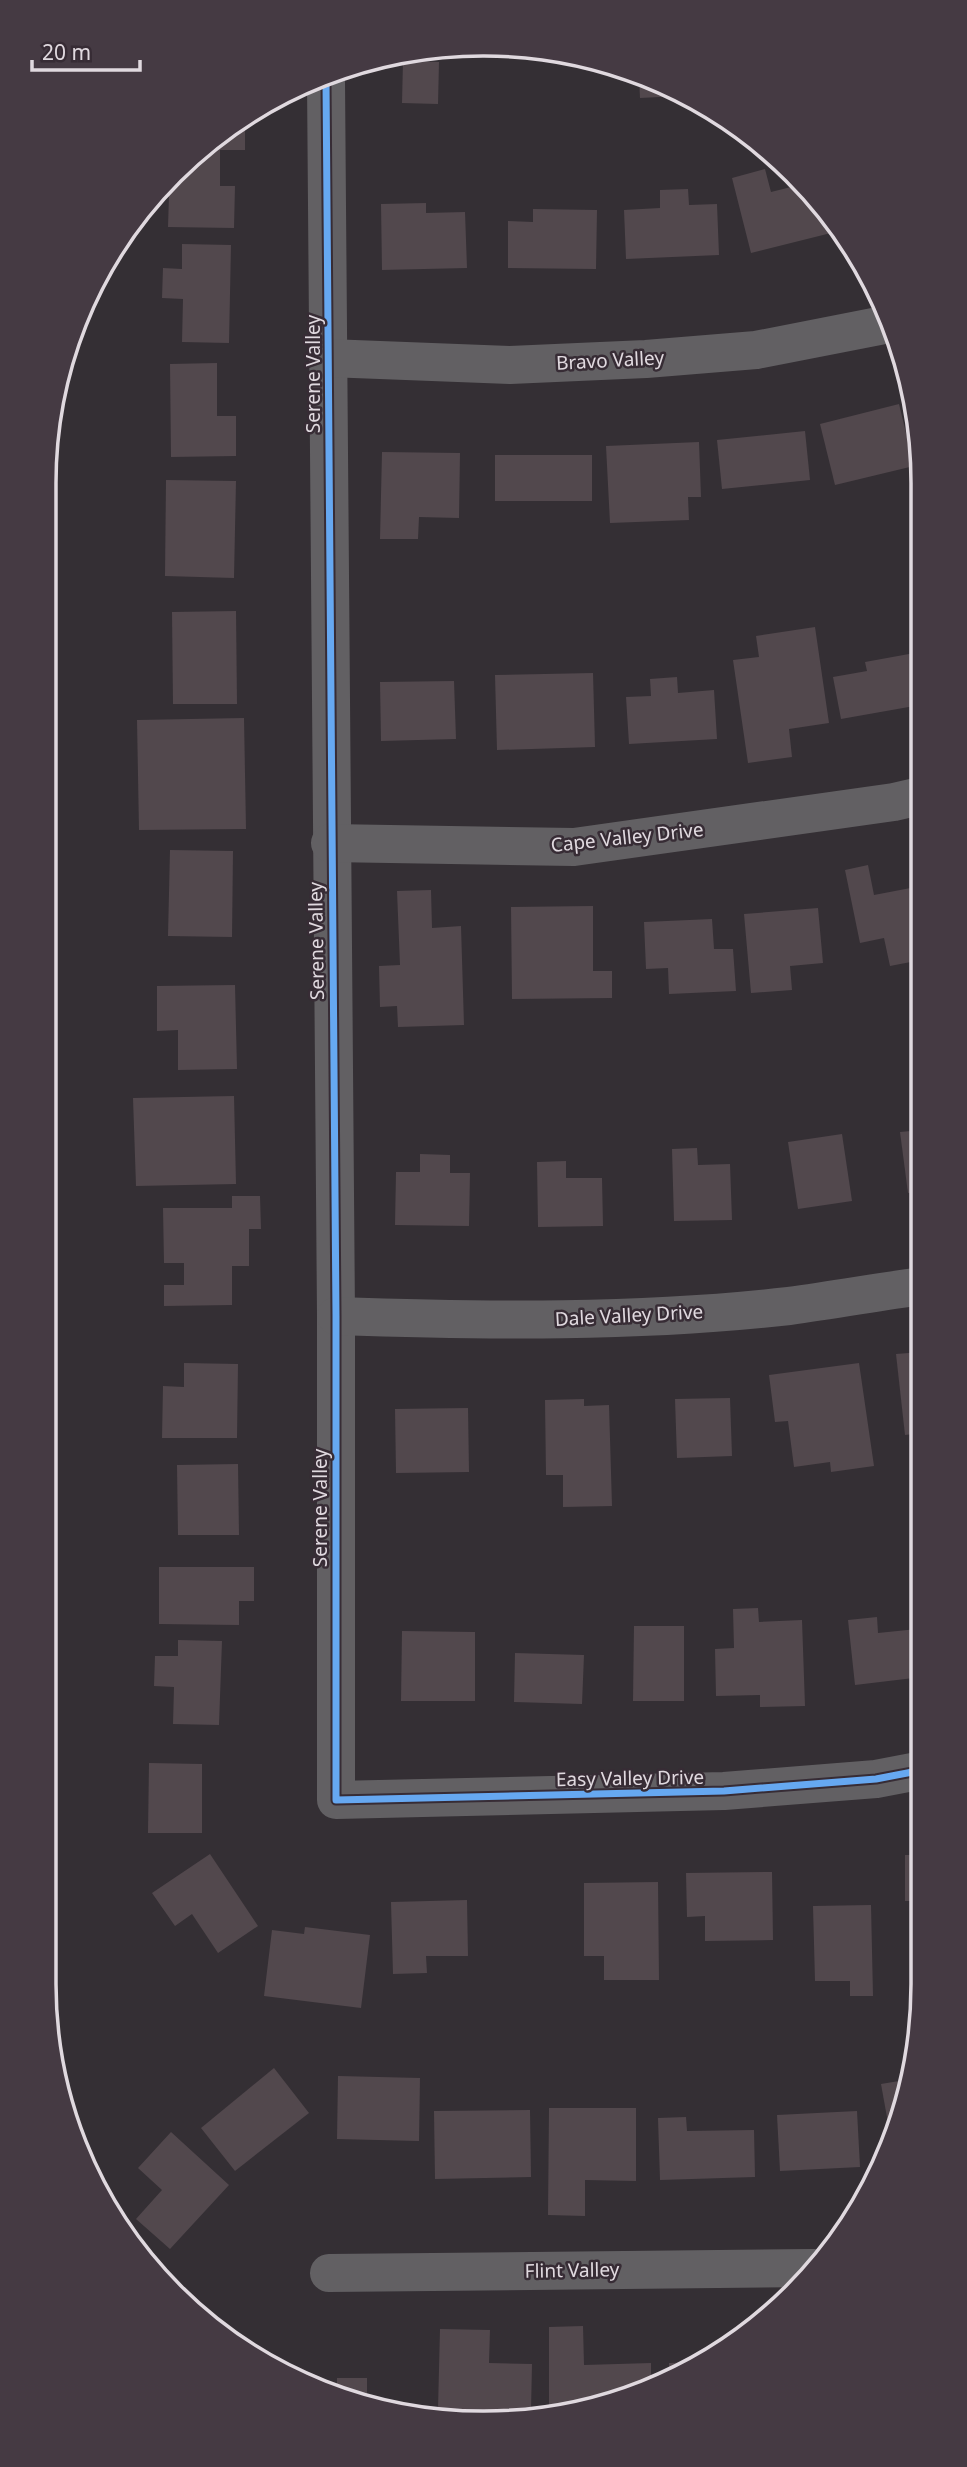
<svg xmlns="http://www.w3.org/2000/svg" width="967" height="2467" font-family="'Noto Sans',sans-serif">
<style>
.building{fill:#52484d}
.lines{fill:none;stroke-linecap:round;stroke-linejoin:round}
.minor{stroke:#626063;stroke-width:38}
.cycleway-casing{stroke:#372c35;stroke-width:11}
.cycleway{stroke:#66a8f1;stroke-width:7}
.labels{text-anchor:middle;stroke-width:5;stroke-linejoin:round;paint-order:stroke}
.street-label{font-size:19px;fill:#e0d9df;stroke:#372c35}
.rim{fill:none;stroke:#e0d9df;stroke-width:3.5}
</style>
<rect width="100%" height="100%" fill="#342f34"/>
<!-- building -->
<g class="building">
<path d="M403 61 439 62 438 104 402 103Z"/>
<path d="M639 78 662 88 680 96 640 98Z"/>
<path d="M233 130H245V150H220V186H235L234 228 168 227 169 195H158Z"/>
<path d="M765 169 771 192 803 184 814 194 839 231 751 253 732 178Z"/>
<path d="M688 189 689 205 717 204 719 255 626 259 624 210 660 208V190Z"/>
<path d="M426 203V213L465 212 467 268 382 270 381 204Z"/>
<path d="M533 209 597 210 596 269 508 268V221L533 222Z"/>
<path d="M182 244 231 245 229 343 182 342 183 299 162 298 163 268 182 269Z"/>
<path d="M217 363V416H236V456L171 457 170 364Z"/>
<path d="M899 404 914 466 835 485 820 424Z"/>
<path d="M805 431 810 480 722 489 717 440Z"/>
<path d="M699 442 701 497H688L689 520 610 523 606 446Z"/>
<path d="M382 452 460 453 459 518 419 517 418 539H380Z"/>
<rect x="495" y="455" width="97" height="46"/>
<path d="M166 480 236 481 234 578 165 576Z"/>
<path d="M236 611 237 704H173L172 612Z"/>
<path d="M815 627 829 723 789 729 792 757 748 763 733 660 759 657 756 636Z"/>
<path d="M920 652V705L841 719 833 677 867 671 865 662Z"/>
<path d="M593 673 595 747 497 750 495 675Z"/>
<path d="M677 677 678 693 714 690 717 739 629 744 626 697 651 696 650 679Z"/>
<path d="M454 681 456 739 381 741 380 682Z"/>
<path d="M244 718 246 829 139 830 137 720Z"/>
<path d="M170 850 233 851 232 937 168 936Z"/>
<path d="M868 865 874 895 921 886V960L890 966 884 938 860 943 845 870Z"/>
<path d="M431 890 432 928 461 926 464 1025 398 1027 397 1006 380 1007 379 966 400 965 397 891Z"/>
<path d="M593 906V971H612V998L512 999 511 907Z"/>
<path d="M818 908 823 963 790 966 792 990 751 993 744 914Z"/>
<path d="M712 919 714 949H733L736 991 669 994 668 968 646 969 644 922Z"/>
<path d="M235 985 237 1069 178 1070V1030L157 1031V986Z"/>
<path d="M234 1096 236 1184 136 1186 133 1098Z"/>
<path d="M921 1130V1191L908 1193 900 1132Z"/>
<path d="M842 1134 852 1201 798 1209 788 1142Z"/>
<path d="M697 1148 698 1165 730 1164 732 1220 674 1221 672 1149Z"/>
<path d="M420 1154 450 1155V1173H470L469 1226 395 1225 396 1172H420Z"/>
<path d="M566 1161V1178H602L603 1226 538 1227 537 1162Z"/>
<path d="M232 1196H260L261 1229H249V1266H232V1305L164 1306V1285H184V1263H164L163 1208H232Z"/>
<path d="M922 1352V1433L905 1435 896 1354Z"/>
<path d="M184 1363 238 1364 237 1438H162L163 1386 184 1387Z"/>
<path d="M859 1363 874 1466 831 1472 830 1462 794 1467 788 1421 775 1422 769 1375Z"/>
<path d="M730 1398 732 1456 677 1458 675 1399Z"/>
<path d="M584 1399V1406L609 1405 612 1506 563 1507V1475H546L545 1400Z"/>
<path d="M468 1408 469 1472 396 1473 395 1409Z"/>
<path d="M238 1464 239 1535H178L177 1465Z"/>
<path d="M159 1567H254V1601H239V1625L159 1624Z"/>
<path d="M758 1608 759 1622 802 1620 805 1706 760 1707V1695L716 1696 715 1649 734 1648 733 1609Z"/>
<path d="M877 1617 878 1633 917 1629 922 1677 855 1685 848 1620Z"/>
<path d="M634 1626H684V1701H633Z"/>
<path d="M402 1631 475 1632V1701H401Z"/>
<path d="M178 1640 222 1641 219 1725 173 1724 174 1687 154 1686 155 1656H178Z"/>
<path d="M515 1653 584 1655 582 1704 514 1702Z"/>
<path d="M149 1763 202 1764V1833H148Z"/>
<path d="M210 1854 258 1926 218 1953 192 1914 175 1926 152 1893Z"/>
<rect x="905" y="1855" width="18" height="46"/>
<path d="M772 1872 773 1940 705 1941V1916L687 1917 686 1873Z"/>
<path d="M658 1882 659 1980H604V1956H584V1883Z"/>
<path d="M467 1900 468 1956H426L427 1973 393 1974 391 1902Z"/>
<path d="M871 1905 873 1996H850V1981H815L813 1906Z"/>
<path d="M305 1927 370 1935 361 2008 264 1996 272 1930 304 1934Z"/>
<path d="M274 2068 309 2113 235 2171 201 2128Z"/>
<path d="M338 2076 420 2078 419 2141 337 2139Z"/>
<path d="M911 2079 908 2098 890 2134 881 2084Z"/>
<path d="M549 2108H636V2181L585 2180V2216L548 2215Z"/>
<path d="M530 2110 531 2177 435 2179 434 2111Z"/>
<path d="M857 2111 860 2167 780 2171 777 2115Z"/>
<path d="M686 2117 687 2131 754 2130 755 2177 660 2180 658 2118Z"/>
<path d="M171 2132 229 2185 170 2249 136 2219 162 2190 138 2168Z"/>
<path d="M583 2326 584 2365 651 2363V2381L570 2415H549V2327Z"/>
<path d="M440 2329 490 2330 489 2363 532 2364 531 2411 438 2409Z"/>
<path d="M253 2356 297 2370 295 2375 264 2365Z"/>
<path d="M697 2362 695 2363 669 2374V2363Z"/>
<path d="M337 2378H367V2399L337 2389Z"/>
<path d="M393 2408H422V2418Z"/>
</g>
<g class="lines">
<!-- minor -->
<g class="minor">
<path d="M326 81 336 1316V1800L724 1791 876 1779 923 1770"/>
<path d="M328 358 510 365 646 359 756 350 889 324"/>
<path d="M330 843 574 847 894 802 920 796"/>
<path d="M336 1316C486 1321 639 1323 789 1306 834 1300 878 1292 922 1286"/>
<path d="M329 2273 814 2268"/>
</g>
<defs>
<path id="cycleway" d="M326 81 336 1316V1800L724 1791 876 1779 923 1770"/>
</defs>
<!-- cycleway casing -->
<use href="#cycleway" class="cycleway-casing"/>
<!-- cycleway -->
<use href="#cycleway" class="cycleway"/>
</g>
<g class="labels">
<!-- street labels -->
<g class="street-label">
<text transform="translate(610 360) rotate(-3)" y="7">Bravo Valley</text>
<text transform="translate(313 374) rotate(-90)" y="7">Serene Valley</text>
<text transform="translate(627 837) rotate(-6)" y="7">Cape Valley Drive</text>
<text transform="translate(316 941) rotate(-91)" y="7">Serene Valley</text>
<text transform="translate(629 1315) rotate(-3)" y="7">Dale Valley Drive</text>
<text transform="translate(320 1508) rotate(-90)" y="7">Serene Valley</text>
<text transform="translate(630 1778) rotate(-1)" y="7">Easy Valley Drive</text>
<text transform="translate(572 2270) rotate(-1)" y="7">Flint Valley</text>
</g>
</g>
<!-- crop -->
<path d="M0 0H967V2467H0ZM483 56H484A427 427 0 0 1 911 483V1984A427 427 0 0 1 484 2411H483A427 427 0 0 1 56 1984V483A427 427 0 0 1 483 56Z" fill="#453a43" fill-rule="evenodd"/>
<path class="rim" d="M483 56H484A427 427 0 0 1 911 483V1984A427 427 0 0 1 484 2411H483A427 427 0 0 1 56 1984V483A427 427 0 0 1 483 56Z"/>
<!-- scale -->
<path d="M32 60v10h108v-10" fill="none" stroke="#e0d9df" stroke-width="3.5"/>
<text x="42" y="60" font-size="21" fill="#e0d9df" stroke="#372c35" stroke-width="5" paint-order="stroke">20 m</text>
</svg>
